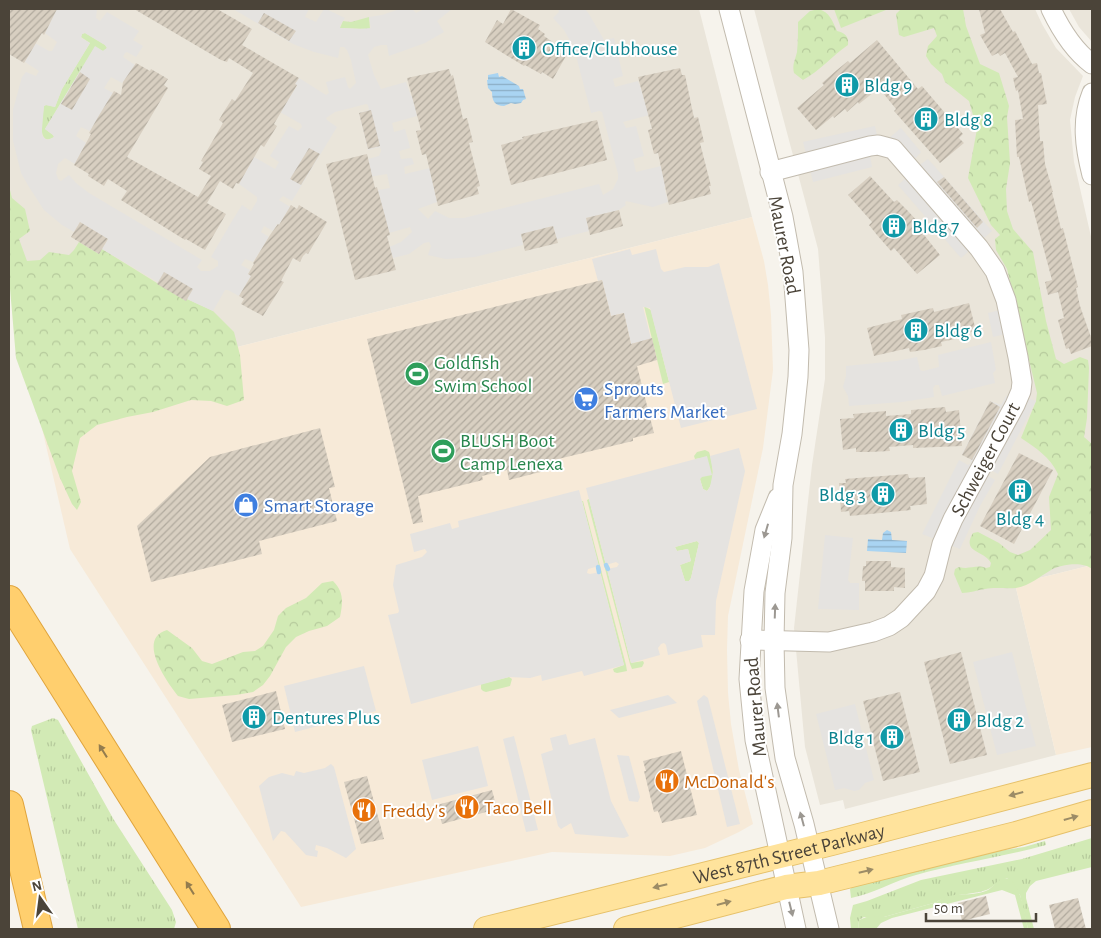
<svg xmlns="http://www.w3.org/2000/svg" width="1101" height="938" font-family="'Alegreya Sans',sans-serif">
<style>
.residential{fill:#eae5da}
.commercial{fill:#f7ead8}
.grass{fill:url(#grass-tufts)}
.forest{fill:url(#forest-crowns)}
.garden{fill:#d2eab5}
.parking{fill:#e5e3e0;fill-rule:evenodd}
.water{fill:url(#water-rules)}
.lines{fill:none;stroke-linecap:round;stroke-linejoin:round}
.stream{stroke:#a9d4f2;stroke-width:4.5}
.building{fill:url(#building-hatch)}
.minor-casing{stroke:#c2bbae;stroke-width:21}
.major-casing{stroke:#e6c16a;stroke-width:26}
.highway-casing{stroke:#e0a43c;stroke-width:30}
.minor{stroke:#fff;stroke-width:19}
.major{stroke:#ffe39c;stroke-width:24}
.highway{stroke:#ffcf6e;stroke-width:28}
.oneway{fill:#9c9892}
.oneway2{fill:#937c4e}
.oneway3{fill:#9c8c66}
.labels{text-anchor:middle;stroke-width:4;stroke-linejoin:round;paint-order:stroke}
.culture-label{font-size:20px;fill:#0d838f;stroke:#fff;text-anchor:start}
.street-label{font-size:20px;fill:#4b4439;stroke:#fff}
.leisure-label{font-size:20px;fill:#27864d;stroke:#fff;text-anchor:start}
.shop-label{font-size:20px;fill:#366cbe;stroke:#fff;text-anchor:start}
.food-label{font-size:20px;fill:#c56008;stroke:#fff;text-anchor:start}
</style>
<defs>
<pattern id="grass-tufts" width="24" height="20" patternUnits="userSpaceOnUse" patternTransform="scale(1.25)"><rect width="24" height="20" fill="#d2eab5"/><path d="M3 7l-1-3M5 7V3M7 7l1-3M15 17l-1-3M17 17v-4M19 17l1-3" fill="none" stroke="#b6ca9c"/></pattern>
<pattern id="forest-crowns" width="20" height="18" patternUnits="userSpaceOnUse" patternTransform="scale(1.25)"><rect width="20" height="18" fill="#d2eab5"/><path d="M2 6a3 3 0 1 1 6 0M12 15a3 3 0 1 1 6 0" fill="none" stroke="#b6ca9c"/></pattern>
<pattern id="water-rules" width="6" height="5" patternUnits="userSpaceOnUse" patternTransform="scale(1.25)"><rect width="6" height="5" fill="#a9d4f2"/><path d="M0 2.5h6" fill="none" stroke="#8caec5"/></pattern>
<pattern id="building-hatch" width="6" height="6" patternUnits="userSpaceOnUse" patternTransform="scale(1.25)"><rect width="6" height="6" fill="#d8cfc1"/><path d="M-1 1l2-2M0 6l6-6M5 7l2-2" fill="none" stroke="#b1aa9e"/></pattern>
</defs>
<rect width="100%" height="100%" fill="#f6f3ec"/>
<!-- residential -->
<g class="residential">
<path d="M9 9H699L752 217 35 398 9 279Z"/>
<path d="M754 9H1035L1042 24 1056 48 1083 76 1075 97 1070 120 1074 162 1092 241V565L1015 584 1056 755 845 809 843 800 820 805 805 747 794 628 812 465 825 379V337L818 249Z"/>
<path d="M1069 9H1092V42L1079 27Z"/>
</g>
<!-- commercial -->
<g class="commercial">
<path d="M752 217 764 261 768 285 771 315 773 370 763 448 728 616 727 650 728 693 731 724 739 770 753 824 739 832 705 848 670 856 552 852 301 907 70 549 35 398Z"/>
<path d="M1092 565V747L1056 755 1015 584Z"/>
</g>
<!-- grass -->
<g class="grass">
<path d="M369 17 370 29 340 28 343 21 351 22Z"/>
<path d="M85 33 105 45 107 48 103 51 95 47 45 129 53 135 54 137C36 148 43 115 44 106L46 105 55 107 62 89 90 43 81 37 82 34Z"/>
<path d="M53 718 58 720 114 820 172 910 176 922 174 929H78L31 730 32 726Z"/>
<path d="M1092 838V867L1036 881 1030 886 1026 893V898L1034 929H1028L1020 895 1007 878C997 880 993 889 983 891 970 895 947 894 937 902L884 917H864L859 920 858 929H851L850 918 853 905 867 901 921 880 1022 859Z"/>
<path d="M1045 841 1046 845C1003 857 959 863 916 875 894 881 873 894 851 898L850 889 854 886 870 880 871 883 875 882 874 879 948 859 1024 847Z"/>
</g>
<!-- forest -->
<g class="forest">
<path d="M819 9C830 13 832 20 837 31 845 33 849 36 848 45 832 56 820 71 803 80L794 73C792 64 795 61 797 52 798 42 798 32 798 22L810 11Z"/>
<path d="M834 9H885L886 10 841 28Z"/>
<path d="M901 9H963L966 26 980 64 999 73 1009 106 1007 117 1010 163 1006 189 1007 211 1013 229 1033 252 1046 321 1056 359 1064 364 1080 357 1088 360 1089 368 1087 418 1084 437 1092 444V569C1084 561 1060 564 1051 570 1039 577 1031 585 1016 588 1006 589 995 587 985 589 977 590 970 593 962 593L954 574 955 569 959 567C970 570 976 564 986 568L990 567 991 563C984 550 961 553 973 533L978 532 999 543 1010 552 1018 555 1030 550 1051 530 1049 497 1058 474C1050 457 1036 448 1021 438L1036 401 1037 393 1007 269 996 250 995 239 1000 235 991 225 968 178 977 129 969 101 945 82 942 74 931 64 926 56 928 46 937 36 934 28 904 37 899 35 896 14Z"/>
<path d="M9 186 12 198 25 209 30 231 19 239 27 261 40 260 49 252 69 255 74 250 79 242 99 254 102 249 186 301 187 299 213 311 234 332 240 355 244 400 227 406 211 401 191 400 153 412 127 417 97 425 80 438 72 471 81 502 77 510 72 504 60 478 16 358 9 277Z"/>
<path d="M333 581C344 592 343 602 340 617L327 626 309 631 296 637 286 647 270 676 263 685 253 692 236 695 189 699 178 696C167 682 136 639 167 630L192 648 202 661 212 664 243 652 255 651 263 646 274 630 278 616 286 608 306 598 322 583Z"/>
</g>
<!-- garden -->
<g class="garden">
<path d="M644 306 651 310 669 382 663 384Z"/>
<path d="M705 450 709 452C713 464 716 481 707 491L703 489 700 479 707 457 695 459 694 456 697 452Z"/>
<path d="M589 499 631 663 643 661 644 663 642 667 632 669 630 664 587 500Z"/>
<path d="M582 501H583L626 665 627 671 617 673 614 672 613 669 624 665Z"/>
<path d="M697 541 699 543 691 578 689 581H685L680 565 691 561 688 549 677 551 675 547Z"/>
<path d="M509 677 512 679 510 686 486 692 483 691 481 689V684Z"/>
<path d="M1004 878C1021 879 1025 915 1028 929H1024L1015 895 1002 890 892 918 881 923 876 929H858L859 920 869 916 884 917 937 902C951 890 972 898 988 890 994 886 997 880 1004 878Z"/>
</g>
<!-- parking -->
<g class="parking">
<path d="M57 9H97L96 18 100 21 107 12 139 31 133 40 143 46 136 57 127 52 125 53 123 57 135 65 122 83 111 77 104 88 113 93 90 131 81 127 76 136 86 143 75 164 65 158 58 164 56 173 58 179 61 181 69 175 76 183 89 193 202 260 197 267 201 271H210L218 266V261L211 257 232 221 242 205 251 211 257 201V197L239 184 254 157 275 169 279 162 270 156 289 126 298 131 302 127 301 124 280 112 297 86 295 84 299 78 326 95 329 93 326 82 345 77 348 87 350 89 356 83 351 60 347 50 344 47H340L338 58 314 52 293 44 233 9H309L305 17 316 22 324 9H326L345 18 340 25V28L360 29 371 28 369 17 382 15 400 9H412L416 13 424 9H452L437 21 444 32 425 43 389 56 387 45H381L374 47 368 55 374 75 381 89 406 82 411 96H414L417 116 392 123 394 132 405 129 409 143 410 148 399 151 401 159 412 158 414 164 404 167 405 174 430 168 437 202 418 209 428 219 435 211 449 218H464L599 184 603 195 613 189 618 179V174L602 112 599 111 591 113 574 48 564 30 553 18 559 12 558 9H585L589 14 604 40 614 38 623 76 613 79 615 87 638 81 640 86 649 115 623 122 626 128 636 126 644 156 633 159 636 172 661 166 667 186 664 187 668 202 653 207 626 201 625 203 626 205 619 210 586 218 589 231 557 239 553 226 521 234 523 245 475 257 446 259 428 255 431 246 429 242 424 243 409 254 393 258 391 252H388L387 248 401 242 412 232 410 227 389 233 378 190 390 188 387 174 369 177 368 173 371 172 368 159 379 156 381 151 380 147 368 150 359 113 369 110 368 105 366 104 335 112 326 118 327 120 337 127 292 201 283 196 279 200 290 207 279 225 277 224 273 231 264 226 261 232 269 237 253 262 245 259 241 265 250 270 248 274 251 276 239 296 228 290H225L213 311 187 299 102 249 108 239 80 222 74 232 62 225 44 210 29 187 21 173 13 141V110L22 77 26 72 36 76 39 71 25 62 33 48V42L49 51H52L57 42 45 33ZM85 33 105 45 107 48 103 51 95 46 45 129 53 135 54 137 48 140 45 139 42 136V129L44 106 46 105 55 107 62 89 90 43 81 38 82 34Z"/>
<path d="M875 126 877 136 889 138 901 128 921 152 914 160 918 166 928 159 992 231 961 258 898 185 905 179V176L887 156 883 154 870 155 872 167 813 182 803 142Z"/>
<path d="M630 249 632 255 656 249 661 269 664 272 685 267H708L719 263 757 409 681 428 650 308 643 307 651 339 631 344 624 313 611 316 602 280 598 281 592 259Z"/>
<path d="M1000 310 1006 334 993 337 988 313Z"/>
<path d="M991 342 996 370 993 373 995 383 942 396 939 385H935L933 388 934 397 902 402 849 406 848 396 843 387 846 376V366L896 361 917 357 920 370 923 371 939 367 938 355Z"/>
<path d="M1006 396 1027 398 1036 401 998 474 989 469 985 474 995 480 980 506 960 549 922 534 959 460 968 465 971 463 970 459 962 454 990 401 1001 405Z"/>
<path d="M739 448 745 471 716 601 715 635H701L703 647 668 655 666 645 664 643 661 644 658 648 660 655 631 663 607 569 617 567 619 564 616 562 606 565 586 488 707 456 712 475 702 477 700 479 703 489 707 491 710 487 713 472 710 456ZM697 541 699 543 691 578 689 581H685L680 565 691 561 688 549 677 551 675 547Z"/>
<path d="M579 490 599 566 588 569 587 573 590 574 600 572 624 665 584 676 582 671 542 681 541 675 530 678 509 677 411 704 388 615 398 613 399 611 393 585 396 565 422 557 427 552 425 549 414 552 410 534 450 523 452 529 459 527 458 521Z"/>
<path d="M825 535 853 538 848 580 850 583H859V610L818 609Z"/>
<path d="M1012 652 1036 746 997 755 973 662Z"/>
<path d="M364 666 376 711 295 732 284 686Z"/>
<path d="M668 695 677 703 619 718 610 710Z"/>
<path d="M704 695 708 698 740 824 727 827 697 701Z"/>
<path d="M855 704 874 780 865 783 859 790 854 791 844 788 835 790 816 714Z"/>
<path d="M566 734 569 745 595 738 611 801 629 836 624 838 575 834 571 823 561 829 558 826 541 754 553 750 550 738Z"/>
<path d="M514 736 538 830 526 832 503 739Z"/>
<path d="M478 746 488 786 432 800 422 760Z"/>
<path d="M617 755 629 756 640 797 638 802 629 801Z"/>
<path d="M331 764 334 767 356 849 346 858 327 848 316 845 315 850 318 851 317 857 306 855 285 832 281 831 273 841 259 786 269 777 282 773 294 776 296 771 304 773 325 768Z"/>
</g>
<!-- water -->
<g class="water">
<path d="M498 73 499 77 502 76 519 86 520 89H523L526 99 523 100 521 103 515 104 511 103 504 106C495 106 492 101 492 92L488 88 487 80H488V75Z"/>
<path d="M887 530 891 532 892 540 907 541 906 553 867 551 868 539 882 540 883 533Z"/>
</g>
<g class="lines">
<!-- stream -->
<g class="stream">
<path d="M606 565 608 569"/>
<path d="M598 567 599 572"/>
</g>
</g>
<!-- building -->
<g class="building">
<path d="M9 9H57L44 35 42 33 24 63 9 54Z"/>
<path d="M134 9H217L252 29 242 45 299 78 295 84 297 85 274 124 277 126 264 147 261 145 239 184 236 183 233 189 220 181 207 203 226 214 205 250 186 239 185 240 121 200 127 191 108 179 104 186 88 176 89 174 74 165 91 134 89 133 98 117 114 91 121 95 123 82 136 63 150 71 151 69 168 79 164 85 168 88 127 157 198 197 211 176 199 169 203 162 201 161 223 123 219 120 223 113 232 99 235 101 253 73 229 58 227 62 221 60Z"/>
<path d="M511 9 540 25 538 29 545 34 544 36 557 45 555 50 566 56 553 79 542 72 541 74 525 65 524 66 485 42 497 20 503 24Z"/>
<path d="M979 9H1000L1013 32 1015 31 1032 64 1037 63 1039 73H1041L1047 104 1038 105 1040 141H1043L1045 164 1053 192H1052L1061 229 1063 228 1078 287 1076 288 1080 306 1092 340V346L1071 354 1069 348 1066 349 1058 320 1064 318 1058 292 1048 295 1045 282 1052 280 1031 201 1029 202 1019 157H1017L1015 120 1023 119 1018 90 1016 91 1013 78 1018 77 1005 53 1000 56 998 53 992 56 980 35 985 33Z"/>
<path d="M264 13 296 31 289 41 258 23Z"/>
<path d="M877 40 918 89 922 86 963 134 959 138 964 143 940 163 894 111 896 109 879 88 859 104 858 102 847 112 845 109 834 118 833 116 816 130 797 108 824 85 822 83 837 70 848 61 850 63Z"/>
<path d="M680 68 682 75H685L694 118 698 117 704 142 700 143 711 186H709L711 194 669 205 658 153 654 154 648 130 652 129 638 77Z"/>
<path d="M449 69 451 76 453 75 463 119 467 118 473 142 469 143 480 186 477 187 479 194 438 206 426 154 422 155 416 131 421 130 407 78Z"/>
<path d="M80 72 90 79 72 110 61 104Z"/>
<path d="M371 110 380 146 368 149 359 113Z"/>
<path d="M597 120 607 160 511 185 501 145 523 139 522 137Z"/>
<path d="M309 148 320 154 301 185 290 179Z"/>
<path d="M367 154 375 188 377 187 385 216 390 235 387 236 396 270 355 280 326 164Z"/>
<path d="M870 176 894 202 897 200 907 210 920 224 917 226 940 255 917 274 894 248 891 251 877 235 869 225 872 222 848 195Z"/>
<path d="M944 177 983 222 977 228 937 182Z"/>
<path d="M291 205 297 209 299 205 327 222 308 254 306 253 303 256 300 262 293 258 281 281 284 282 263 316 241 304 244 299 239 296 251 276 248 274 254 264 253 263 270 235 278 224 279 225Z"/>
<path d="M619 210 623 226 590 235 586 218Z"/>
<path d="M80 222 108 239 99 254 71 237Z"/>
<path d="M553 226 558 243 525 251 521 234Z"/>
<path d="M164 272 193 289 186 301 157 284Z"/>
<path d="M602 280 611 316 624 313 631 344 652 338 657 360 637 366 654 433 633 438V441L554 460 556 468 509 480 507 470 482 476 483 480 418 496 423 522 413 524 367 339Z"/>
<path d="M969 303 976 331 954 336 955 339 941 342 942 346 924 350 910 352 909 348 874 356 867 328 902 319 901 315 933 308 934 312Z"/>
<path d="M990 401 1000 407 972 460 962 455Z"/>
<path d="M945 407 946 412 959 410 962 446 913 448V445L889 447 890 451 870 452H856V448L843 450 840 419 854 418 853 414 886 411V416L911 414V410Z"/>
<path d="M320 428 335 487 329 488 337 521 259 541 262 554 151 582 137 526 210 457Z"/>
<path d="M1019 453 1053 470 1014 544 980 526Z"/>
<path d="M908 474 909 478 925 477 927 504 910 506 911 510 850 516 849 511 841 512 839 483H846L845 479Z"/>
<path d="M866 561H891V567L905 568V588L894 587V591H865V581H862L863 566H866Z"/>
<path d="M961 652 987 755 950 764 924 662Z"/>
<path d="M276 691 285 729 232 742 222 705Z"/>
<path d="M900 692 920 772 883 781 863 701Z"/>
<path d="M681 751 697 815 662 823 658 811 654 812 644 771H646L643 761Z"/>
<path d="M367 776 384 839 361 844 344 782Z"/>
<path d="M492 790 497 809 442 824 437 805Z"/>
<path d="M986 896 990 914 962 921 958 903Z"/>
<path d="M1078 898 1086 929H1055L1049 905Z"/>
</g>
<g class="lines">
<defs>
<g id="minor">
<path d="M729 9 783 217 793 272 799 350 798 377 792 434 783 485 782 538 775 593 774 641 775 688 785 758 804 824 829 929"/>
<path d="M1051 9C1061 30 1073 50 1092 64"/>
<path d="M1092 93C1081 120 1085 148 1092 175"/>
<path d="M778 498 765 530 754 591 749 679 755 740 796 929"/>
<path d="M750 640 829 642 873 632 889 626 901 618 926 591 934 576 942 544 953 519 1015 405 1021 391 1022 382 1018 357 1006 300 995 271 979 248 893 149 878 145 870 146 770 172"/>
</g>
<g id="major">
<path id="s1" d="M486 929 832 843 1092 775"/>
<path d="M626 929 786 887 819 883 1016 834 1092 812"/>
</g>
<g id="highway">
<path d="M9 600 216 929"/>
<path d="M9 805 38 929"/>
</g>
</defs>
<!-- minor casing -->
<use href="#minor" class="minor-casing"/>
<!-- major casing -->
<use href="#major" class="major-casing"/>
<!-- highway casing -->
<use href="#highway" class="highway-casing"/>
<!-- minor -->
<use href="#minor" class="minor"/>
<!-- major -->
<use href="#major" class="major"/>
<!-- highway -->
<use href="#highway" class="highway"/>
</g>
<!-- one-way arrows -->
<defs><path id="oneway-solid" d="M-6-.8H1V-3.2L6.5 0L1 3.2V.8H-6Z" transform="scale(1.25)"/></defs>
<g class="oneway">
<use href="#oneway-solid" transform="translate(766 531) rotate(106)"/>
<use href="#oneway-solid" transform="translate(775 611) rotate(-88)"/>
<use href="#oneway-solid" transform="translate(778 710) rotate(-97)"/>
<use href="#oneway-solid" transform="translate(802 819) rotate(-105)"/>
<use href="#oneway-solid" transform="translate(791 909) rotate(76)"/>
</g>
<g class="oneway2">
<use href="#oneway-solid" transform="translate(103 751) rotate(-122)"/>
<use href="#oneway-solid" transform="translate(190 888) rotate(-122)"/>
</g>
<g class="oneway3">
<use href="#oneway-solid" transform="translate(1016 794) rotate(165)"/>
<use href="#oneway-solid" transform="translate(1071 818) rotate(-16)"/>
<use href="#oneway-solid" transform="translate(866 871) rotate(-14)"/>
<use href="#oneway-solid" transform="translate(660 886) rotate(166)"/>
<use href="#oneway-solid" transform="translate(724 903) rotate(-15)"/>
</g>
<!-- icons -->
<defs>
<symbol id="building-disc" viewBox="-11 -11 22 22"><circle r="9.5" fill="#0f9aa8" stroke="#fff"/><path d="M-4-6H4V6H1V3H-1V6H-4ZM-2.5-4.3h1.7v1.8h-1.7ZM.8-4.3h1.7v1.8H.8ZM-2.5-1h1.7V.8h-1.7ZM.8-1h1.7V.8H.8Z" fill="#fff"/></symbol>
<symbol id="stadium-disc" viewBox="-11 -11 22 22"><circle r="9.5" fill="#2e9e5b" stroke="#fff"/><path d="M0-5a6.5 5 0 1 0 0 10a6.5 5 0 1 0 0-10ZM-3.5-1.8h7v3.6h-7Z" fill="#fff"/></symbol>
<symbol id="supermarket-disc" viewBox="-11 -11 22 22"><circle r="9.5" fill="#3f7fe0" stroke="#fff"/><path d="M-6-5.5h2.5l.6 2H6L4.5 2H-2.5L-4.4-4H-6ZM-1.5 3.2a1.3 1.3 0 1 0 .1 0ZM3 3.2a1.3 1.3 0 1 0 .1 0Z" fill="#fff"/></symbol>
<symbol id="shop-disc" viewBox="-11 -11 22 22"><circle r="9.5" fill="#3f7fe0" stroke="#fff"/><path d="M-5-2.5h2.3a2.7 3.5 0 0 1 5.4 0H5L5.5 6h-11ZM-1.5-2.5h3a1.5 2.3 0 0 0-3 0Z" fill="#fff"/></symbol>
<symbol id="restaurant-disc" viewBox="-11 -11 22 22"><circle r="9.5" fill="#e8710a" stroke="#fff"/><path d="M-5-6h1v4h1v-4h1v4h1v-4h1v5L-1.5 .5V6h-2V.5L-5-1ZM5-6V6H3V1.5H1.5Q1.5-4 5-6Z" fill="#fff"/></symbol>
</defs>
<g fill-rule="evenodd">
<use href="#building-disc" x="510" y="34" width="28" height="28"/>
<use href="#building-disc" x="833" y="71" width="28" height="28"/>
<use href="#building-disc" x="912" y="105" width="28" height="28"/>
<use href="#building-disc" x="880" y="212" width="28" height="28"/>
<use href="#building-disc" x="902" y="316" width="28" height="28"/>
<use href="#stadium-disc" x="403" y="360" width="28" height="28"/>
<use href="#supermarket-disc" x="572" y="385" width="28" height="28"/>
<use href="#building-disc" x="887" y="416" width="28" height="28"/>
<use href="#stadium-disc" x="429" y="437" width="28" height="28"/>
<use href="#building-disc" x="1006" y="477" width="28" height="28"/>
<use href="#building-disc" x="869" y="480" width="28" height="28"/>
<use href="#shop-disc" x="232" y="491" width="28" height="28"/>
<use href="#building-disc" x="240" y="703" width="28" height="28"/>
<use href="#building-disc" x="945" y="706" width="28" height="28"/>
<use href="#building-disc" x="878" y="723" width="28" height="28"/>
<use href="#restaurant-disc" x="653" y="767" width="28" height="28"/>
<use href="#restaurant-disc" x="453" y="793" width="28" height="28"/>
<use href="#restaurant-disc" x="350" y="796" width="28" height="28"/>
</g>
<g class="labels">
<!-- culture labels -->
<g class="culture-label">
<text x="542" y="55">Office/Clubhouse</text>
<text x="864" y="92">Bldg 9</text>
<text x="944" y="126">Bldg 8</text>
<text x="912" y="233">Bldg 7</text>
<text x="934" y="337">Bldg 6</text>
<text x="918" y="437">Bldg 5</text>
<text x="866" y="501" text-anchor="end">Bldg 3</text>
<text x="1020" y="525" text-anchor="middle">Bldg 4</text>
<text x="272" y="724">Dentures Plus</text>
<text x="976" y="727">Bldg 2</text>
<text x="874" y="744" text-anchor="end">Bldg 1</text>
</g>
<!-- street labels -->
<g class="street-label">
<text transform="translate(785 245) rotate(79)" y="7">Maurer Road</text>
<text transform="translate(985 459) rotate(-62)" y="7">Schweiger Court</text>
<text transform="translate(755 707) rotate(-95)" y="7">Maurer Road</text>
<text dy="7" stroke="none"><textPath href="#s1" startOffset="312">West 87th Street Parkway</textPath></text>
</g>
<!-- leisure labels -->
<g class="leisure-label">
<text x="434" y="369">Goldfish<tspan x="434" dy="23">Swim School</tspan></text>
<text x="460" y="447">BLUSH Boot<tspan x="460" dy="23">Camp Lenexa</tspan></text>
</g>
<!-- shop labels -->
<g class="shop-label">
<text x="604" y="395">Sprouts<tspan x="604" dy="23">Farmers Market</tspan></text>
<text x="264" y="512">Smart Storage</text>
</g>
<!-- food labels -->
<g class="food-label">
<text x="684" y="788">McDonald's</text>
<text x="484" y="814">Taco Bell</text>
<text x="382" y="817">Freddy's</text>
</g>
</g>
<!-- border -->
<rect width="1101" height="938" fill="none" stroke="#4b4439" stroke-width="20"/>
<!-- north arrow -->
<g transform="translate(40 898) rotate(346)" stroke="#ffffff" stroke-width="4" paint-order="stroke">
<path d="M0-4L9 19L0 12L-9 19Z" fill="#4b4439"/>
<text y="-8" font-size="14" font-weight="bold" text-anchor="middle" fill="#4b4439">N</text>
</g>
<!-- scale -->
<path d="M926 913v8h110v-8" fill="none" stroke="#4b4439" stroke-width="2.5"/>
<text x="934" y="913" font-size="15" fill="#4b4439" stroke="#ffffff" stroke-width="4" paint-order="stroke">50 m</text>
</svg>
